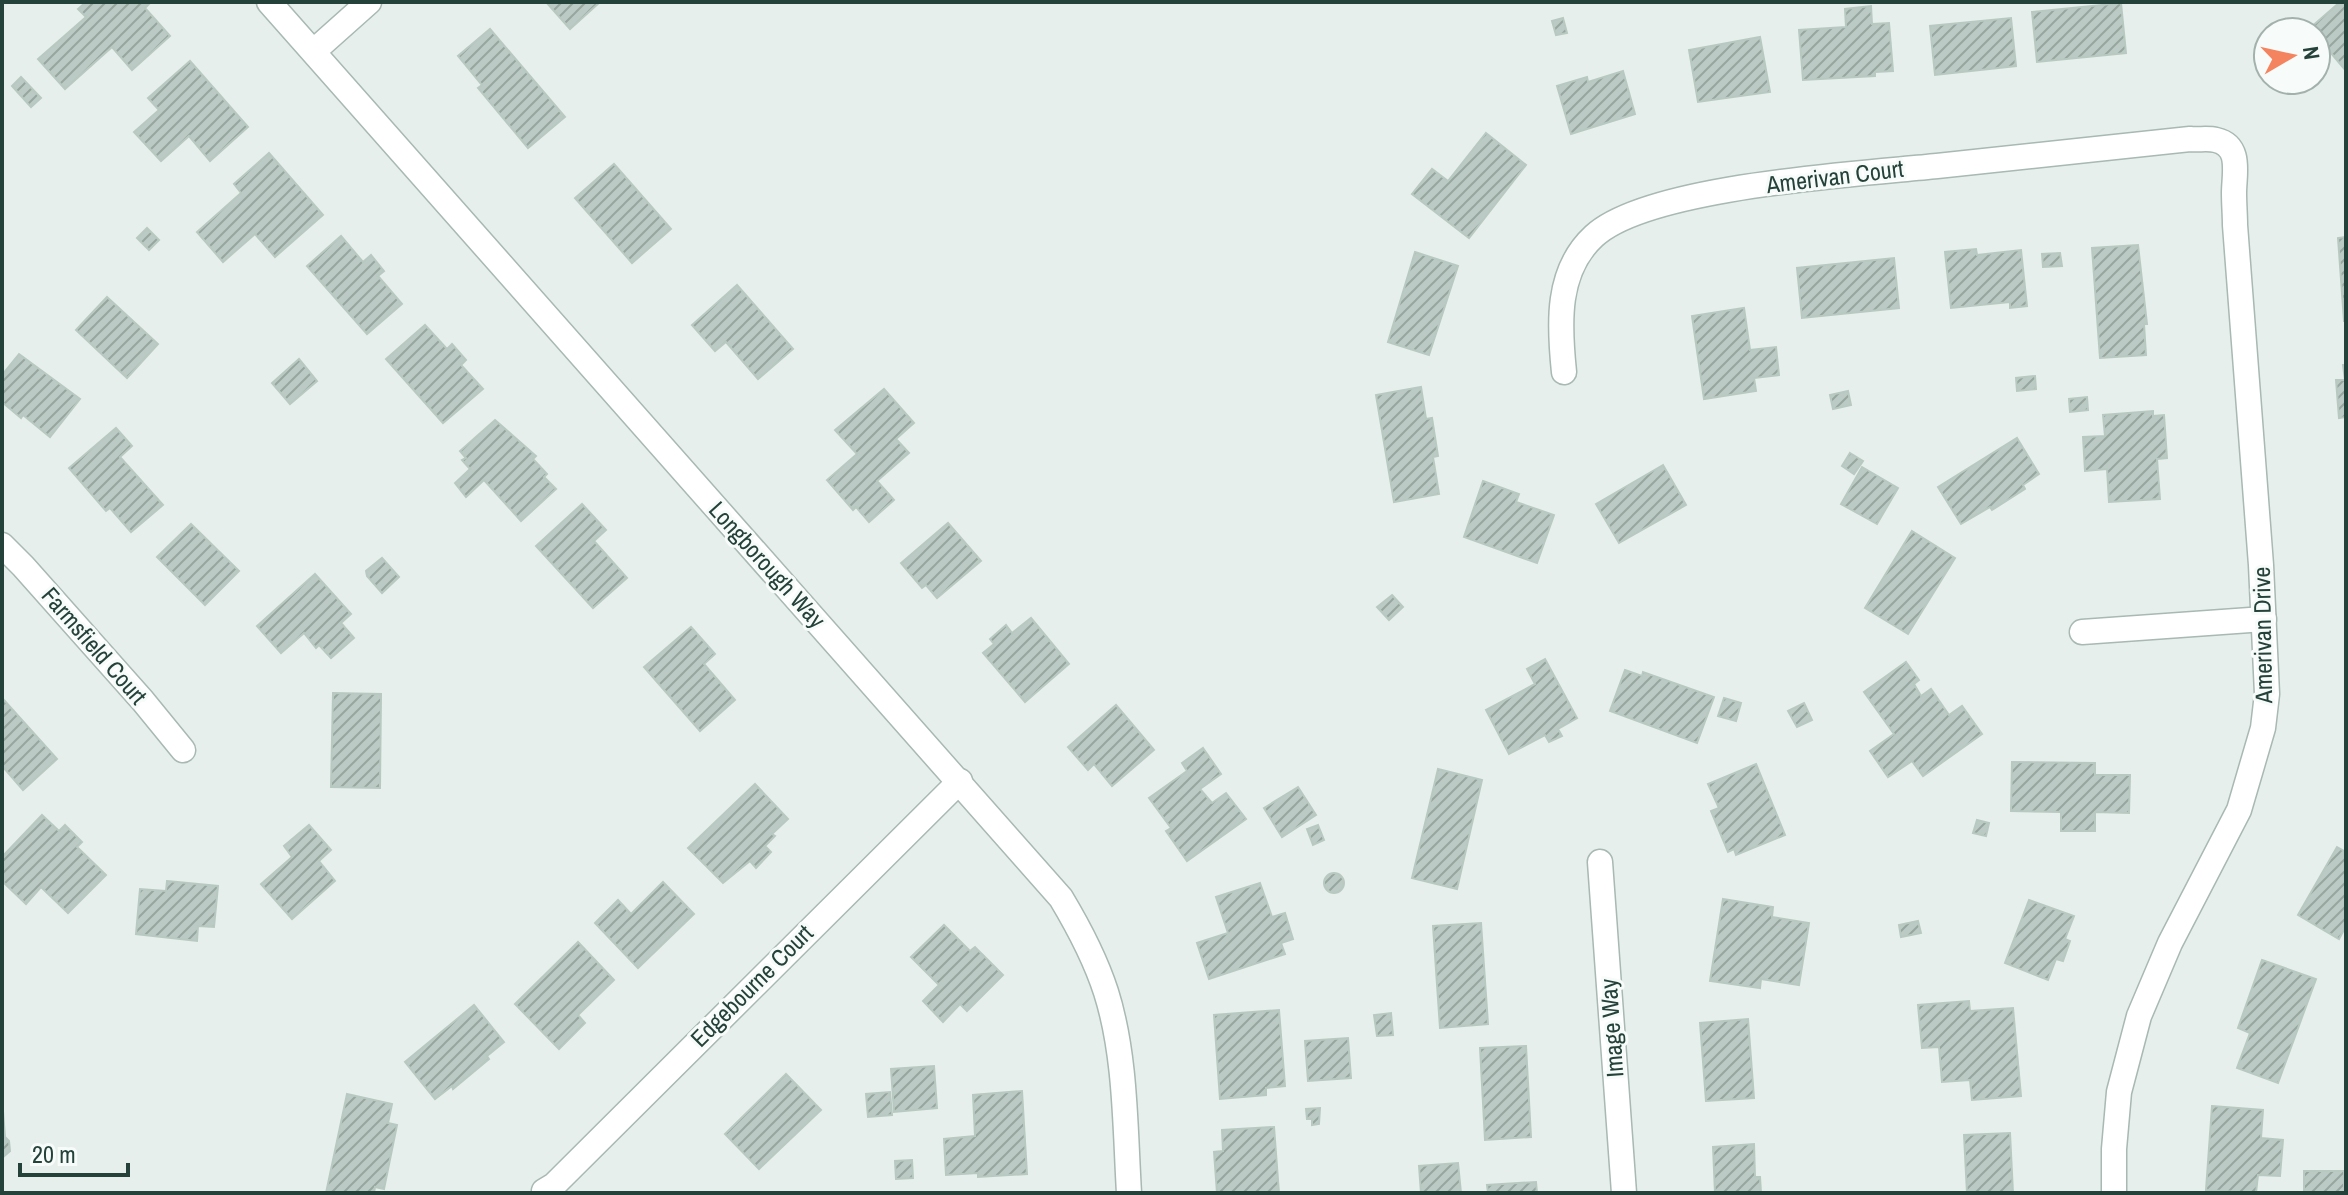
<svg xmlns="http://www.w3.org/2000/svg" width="2348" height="1195" font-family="'Archivo Narrow',sans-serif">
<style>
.building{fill:url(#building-hatch);stroke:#b8c9c2;stroke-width:2}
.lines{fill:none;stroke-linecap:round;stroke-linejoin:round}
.minor-casing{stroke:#a8b8b2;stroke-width:27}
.minor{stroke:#fff;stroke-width:24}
.labels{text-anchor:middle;stroke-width:6;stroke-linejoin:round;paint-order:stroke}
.street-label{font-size:24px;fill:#24423a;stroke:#f7fbf9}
</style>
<defs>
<pattern id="building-hatch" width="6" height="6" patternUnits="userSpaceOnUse" patternTransform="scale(2)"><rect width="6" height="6" fill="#bbcac4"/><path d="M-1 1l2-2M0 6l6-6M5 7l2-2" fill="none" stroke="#98a6a0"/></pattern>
</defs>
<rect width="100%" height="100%" fill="#e6efeb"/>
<!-- building -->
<g class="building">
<path d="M86 2H151L145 8 170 36 132 70 112 47 65 89 38 59 86 17 78 9Z"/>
<path d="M546 2H600L570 29Z"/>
<path d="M2340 2H2346V71L2310 28Z"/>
<path d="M2121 3 2126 53 2037 62 2032 12Z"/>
<path d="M1871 6 1872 24 1889 23 1893 71 1875 72V76L1803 80 1799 30 1846 27 1845 9Z"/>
<path d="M1563 18 1567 33 1556 35 1552 21Z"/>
<path d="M2011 18 2016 66 1935 75 1930 26Z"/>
<path d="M490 29 565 117 528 148 478 88 482 85 458 56Z"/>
<path d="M1760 37 1770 92 1698 102 1689 50Z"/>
<path d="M190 61 248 127 210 161 189 136 161 161 134 132 159 110 148 98Z"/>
<path d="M1623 71 1635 114 1571 134 1557 86 1587 77 1588 82Z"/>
<path d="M21 77 41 98 31 107 12 86Z"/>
<path d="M1486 133 1526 165 1469 238 1412 194 1432 169 1448 181Z"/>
<path d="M269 153 323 215 275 257 255 234 223 262 197 232 241 193 234 184Z"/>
<path d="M614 164 671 229 632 263 575 198Z"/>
<path d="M147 228 159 240 149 250 137 238Z"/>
<path d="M341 236 363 262 371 255 384 271 378 276 402 304 367 334 307 266Z"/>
<path d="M2346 237V321H2344L2338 238Z"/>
<path d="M2138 245 2147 324H2144L2146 355 2100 358 2092 248Z"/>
<path d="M1976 249 1977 255 2021 250 2027 306 2010 308V302L1951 308 1945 252Z"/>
<path d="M1415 252 1458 266 1429 355 1388 342Z"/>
<path d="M2060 253 2062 266 2043 267 2042 254Z"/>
<path d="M1894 258 1899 308 1802 318 1797 268Z"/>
<path d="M737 285 793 349 758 379 726 342 715 351 692 325Z"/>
<path d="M107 297 158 344 127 378 76 330Z"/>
<path d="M1744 308 1750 350 1776 347 1779 375 1754 378 1756 391 1704 399 1692 316Z"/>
<path d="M425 325 447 349 452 344 466 360 461 365 483 389 443 423 386 359Z"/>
<path d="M19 354 80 399 50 437 23 415 21 418 2 402V375Z"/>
<path d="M299 359 317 381 290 404 272 383Z"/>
<path d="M2343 365H2346V417L2339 418 2336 380H2345Z"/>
<path d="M2035 376 2036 389 2017 391 2016 378Z"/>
<path d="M1421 387 1426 419 1432 418 1438 456 1433 457 1439 494 1394 502 1376 395Z"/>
<path d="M884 389 914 423 896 439 909 453 877 481 894 500 869 522 856 507 853 510 827 480 857 454 835 430Z"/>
<path d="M1848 391 1851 405 1833 409 1830 395Z"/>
<path d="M2087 397 2088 410 2070 412 2069 399Z"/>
<path d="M2153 411V416L2164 415 2167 458 2157 459 2160 499 2109 502 2107 469 2085 471 2083 437 2105 436 2103 415Z"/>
<path d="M495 420 536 456 533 459 547 474 544 477 556 489 521 521 484 480 466 497 455 483 470 469 462 460 466 458 460 451Z"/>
<path d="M116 428 132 446 120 457 163 505 131 532 110 508 106 511 69 468Z"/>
<path d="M2017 438 2039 474 2023 485 2025 489 1992 510 1990 507 1961 524 1938 487Z"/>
<path d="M1850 453 1863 461 1854 474 1842 466Z"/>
<path d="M1663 465 1686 505 1619 543 1596 504Z"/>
<path d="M1862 467 1898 488 1877 524 1841 504Z"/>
<path d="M1483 481 1519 494 1516 502 1554 515 1537 563 1464 537Z"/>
<path d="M582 504 606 530 594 541 627 578 593 608 536 546Z"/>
<path d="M948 523 981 561 937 598 926 585 922 588 901 563Z"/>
<path d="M191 524 239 571 205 605 157 557Z"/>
<path d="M1912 531 1955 558 1908 634 1865 608Z"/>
<path d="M382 558 399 577 382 593 367 576 366 571Z"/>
<path d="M315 574 351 614 341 623 354 638 331 658 319 645 316 648 304 633 281 653 257 626Z"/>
<path d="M1392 595 1403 607 1389 620 1377 607Z"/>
<path d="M1031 618 1069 664 1025 702 983 653 994 644 990 639 1006 625 1012 633Z"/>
<path d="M691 627 715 654 704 664 735 700 700 731 644 667Z"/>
<path d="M1545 659 1577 718 1558 729 1562 736 1549 742 1545 735 1509 754 1486 710 1535 684 1527 669Z"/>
<path d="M1906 662 1919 680 1914 684 1921 696 1931 689 1949 715 1962 706 1982 734 1923 776 1912 761 1888 777 1870 751 1894 734 1864 692Z"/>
<path d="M1625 670 1642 676 1643 672 1714 697 1697 743 1610 711Z"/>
<path d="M333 693 381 694 380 788 331 787Z"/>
<path d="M1724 698 1741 703 1736 721 1718 716Z"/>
<path d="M3 699 57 759 23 790 2 766Z"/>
<path d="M1804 703 1812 720 1797 727 1788 711Z"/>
<path d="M1116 705 1154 750 1112 786 1094 764 1088 770 1068 747Z"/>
<path d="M1203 748 1221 774 1200 789 1212 803 1226 793 1246 819 1187 861 1166 831 1171 828 1149 798 1187 771 1182 763Z"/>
<path d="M2012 762 2095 763V775H2130L2129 813 2095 812V831H2061V812L2011 811Z"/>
<path d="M1756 764 1785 835 1736 855 1734 849 1728 852 1711 811 1719 808 1708 784Z"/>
<path d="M1438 769 1482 780 1457 889 1412 878Z"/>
<path d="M755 784 788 819 772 834 775 836 765 846 771 852 756 868 750 861 723 883 688 848Z"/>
<path d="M1298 787 1316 815 1282 837 1264 808Z"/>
<path d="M42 815 59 831 65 825 82 842 77 847 106 875 68 913 41 887 26 904 2 881V857Z"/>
<path d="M1977 820 1989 823 1986 836 1973 833Z"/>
<path d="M309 825 331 850 319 861 335 881 292 919 261 884 292 857 284 846Z"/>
<path d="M1318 825 1324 840 1313 845 1307 829Z"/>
<path d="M2337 847 2346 852V926L2339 939 2298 915Z"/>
<circle cx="1334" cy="883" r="10"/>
<path d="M167 881 218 886 214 927 198 926 197 941 136 934 140 889 166 891Z"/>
<path d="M663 882 694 914 638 968 595 923 618 900 631 914Z"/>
<path d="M1260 883 1272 917 1285 913 1293 939 1281 943 1285 954 1209 979 1197 943 1228 933 1216 897Z"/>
<path d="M1723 899 1773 907 1772 917 1809 923 1799 985 1761 979 1760 988 1710 981Z"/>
<path d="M2029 900 2074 916 2065 939 2070 941 2063 961 2056 959 2048 980 2005 963Z"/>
<path d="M1918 921 1921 933 1901 937 1899 925Z"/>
<path d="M1481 923 1488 1024 1440 1028 1433 926Z"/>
<path d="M944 925 970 951 975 947 1003 975 967 1011 960 1004 943 1022 923 1001 939 985 911 957Z"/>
<path d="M578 942 614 980 578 1015 585 1023 559 1049 515 1004Z"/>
<path d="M2262 960 2316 979 2278 1083 2237 1068 2250 1033 2238 1028Z"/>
<path d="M1969 1001 1970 1011 2013 1008 2021 1096 1972 1100 1970 1080 1942 1082 1939 1047 1922 1048 1918 1005Z"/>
<path d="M474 1005 504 1042 487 1056 489 1059 453 1089 452 1086 435 1099 405 1062Z"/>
<path d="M1279 1010 1285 1086 1266 1088V1095L1220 1099 1214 1015Z"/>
<path d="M1391 1013 1393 1035 1377 1036 1374 1015Z"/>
<path d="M1748 1019 1754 1098 1706 1101 1700 1023Z"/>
<path d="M1348 1038 1351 1078 1308 1081 1305 1041Z"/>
<path d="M1526 1046 1531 1137 1485 1140 1480 1048Z"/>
<path d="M934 1066 937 1108 894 1112 891 1069Z"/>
<path d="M786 1074 821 1110 759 1169 725 1134Z"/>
<path d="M1022 1091 1027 1174 978 1177V1173L946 1175 944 1139 975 1136 973 1095Z"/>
<path d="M890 1092 892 1115 868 1117 866 1094Z"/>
<path d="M347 1094 392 1104 388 1123 397 1125 384 1189 375 1187 374 1193H326Z"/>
<path d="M2 1098 5 1137 9 1141 10 1151 2 1158Z"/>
<path d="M2212 1106 2263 1110 2261 1138 2283 1140 2280 1176 2258 1175 2256 1193 2206 1190Z"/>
<path d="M1320 1108 1319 1124 1312 1125V1119H1307L1306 1109Z"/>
<path d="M1274 1127 1279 1193H1217L1214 1152 1223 1151 1222 1130Z"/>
<path d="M2010 1133 2013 1193H1967L1964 1135Z"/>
<path d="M1754 1144 1755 1177H1760L1761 1193H1715L1713 1147Z"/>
<path d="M912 1160 913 1178 896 1179 895 1161Z"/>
<path d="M1458 1163 1461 1193H1421L1419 1166Z"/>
<rect x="2304" y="1171" width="40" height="22"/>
<path d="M1536 1182 1537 1193H1488L1487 1185Z"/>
</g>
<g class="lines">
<defs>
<g id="minor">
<path d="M269 2 1061 898C1079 928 1095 958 1106 992 1126 1055 1125 1127 1129 1193"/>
<path d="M314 51 369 2"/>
<path d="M1564 372C1559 324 1556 271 1594 236 1648 186 1859 174 1937 166 2021 157 2106 148 2190 139 2198 140 2208 138 2216 140 2242 146 2234 174 2234 193 2234 204 2235 215 2235 225L2261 565 2267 694 2263 728 2239 810 2170 943 2139 1016 2119 1092 2114 1149V1193"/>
<path d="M2 545 23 566 143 701 183 750"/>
<path d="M2082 632 2264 619"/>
<path d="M1600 862 1624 1193"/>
<path d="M544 1191 554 1185 960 781"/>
</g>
</defs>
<!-- minor casing -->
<use href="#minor" class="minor-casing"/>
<!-- minor -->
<use href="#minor" class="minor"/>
</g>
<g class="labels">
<!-- street labels -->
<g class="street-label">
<text transform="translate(1835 177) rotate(-7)" y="8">Amerivan Court</text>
<text transform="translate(767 565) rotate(48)" y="8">Longborough Way</text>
<text transform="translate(2263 635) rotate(-91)" y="8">Amerivan Drive</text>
<text transform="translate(94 646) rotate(49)" y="8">Farmsfield Court</text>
<text transform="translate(752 986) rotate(-45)" y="8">Edgebourne Court</text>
<text transform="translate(1612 1028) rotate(-94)" y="8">Image Way</text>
</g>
</g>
<!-- border -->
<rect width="2348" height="1195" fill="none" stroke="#24423a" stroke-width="8"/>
<!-- north arrow -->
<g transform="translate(2292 56) rotate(81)"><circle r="38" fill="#f7fbf9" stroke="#a3b1ad" stroke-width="2"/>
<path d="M0-6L14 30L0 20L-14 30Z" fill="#f4845f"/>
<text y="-12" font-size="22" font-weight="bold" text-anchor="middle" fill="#24423a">N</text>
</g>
<!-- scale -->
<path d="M20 1163v12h108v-12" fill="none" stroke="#24423a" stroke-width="4"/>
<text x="32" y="1163" font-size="24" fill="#24423a" stroke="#f7fbf9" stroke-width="6" paint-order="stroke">20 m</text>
</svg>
